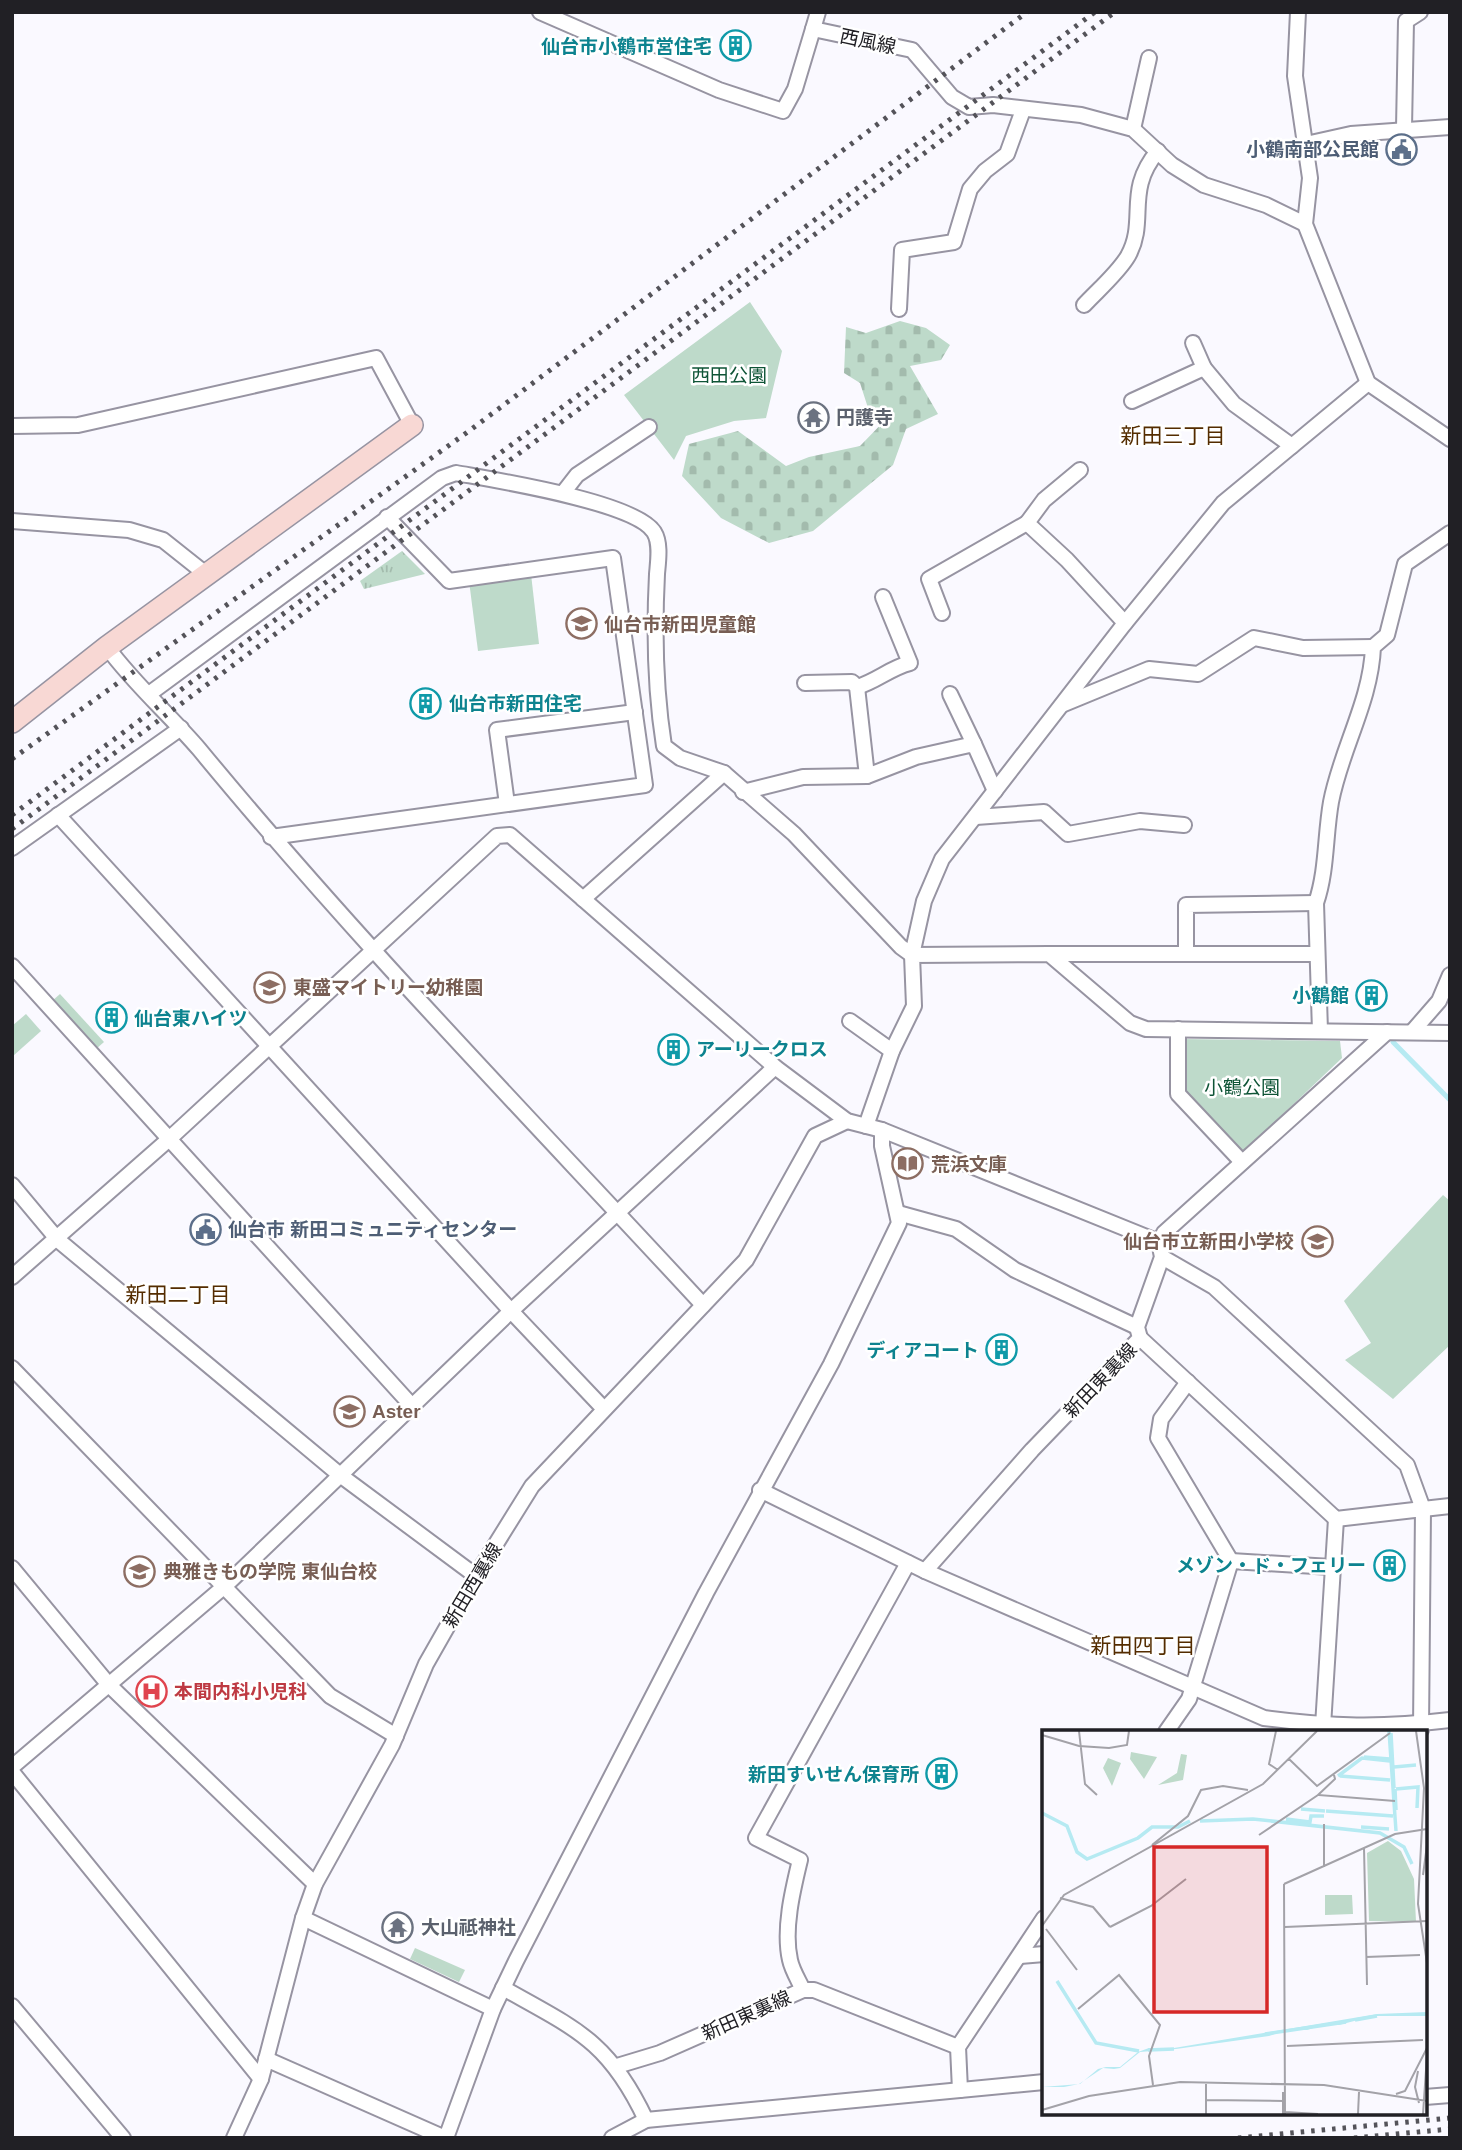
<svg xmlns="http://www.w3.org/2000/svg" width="1462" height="2150" font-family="Helvetica,'Noto Sans JP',sans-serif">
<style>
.grass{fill:url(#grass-tufts)}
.cemetery{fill:url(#cemetery-stones)}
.park{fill:#bedaca}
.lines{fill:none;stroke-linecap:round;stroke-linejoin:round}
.stream{stroke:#b6eaf2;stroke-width:5}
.street-casing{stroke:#9794a2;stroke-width:18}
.secondary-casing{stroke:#9794a2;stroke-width:24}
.street{stroke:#fff;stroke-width:14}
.secondary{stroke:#f8d8d4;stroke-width:21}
.rail{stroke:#545359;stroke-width:5;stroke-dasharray:3.5 7;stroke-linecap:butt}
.labels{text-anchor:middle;stroke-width:5;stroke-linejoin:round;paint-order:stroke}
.street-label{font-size:19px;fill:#212025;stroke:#fff}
.culture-label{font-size:19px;font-weight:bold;fill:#0d838f;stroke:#fff;text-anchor:end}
.service-label{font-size:19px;font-weight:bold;fill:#4e5e75;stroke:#fff;text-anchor:end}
.park-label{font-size:19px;fill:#0e5436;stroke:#fff}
.worship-label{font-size:19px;font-weight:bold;fill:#5b616d;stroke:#fff;text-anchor:start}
.education-label{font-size:19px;font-weight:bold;fill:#785e54;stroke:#fff;text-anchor:start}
.health-label{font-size:19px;font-weight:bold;fill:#be3a42;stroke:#fff;text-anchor:start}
.neighbourhood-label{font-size:21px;fill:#542c00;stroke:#fff}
.inset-river{fill:none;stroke:#b6eaf2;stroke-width:3.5}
.inset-road{fill:none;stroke:#a3a2a8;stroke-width:2}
.view{fill:#d62828;fill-opacity:0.15;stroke:#d62828;stroke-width:3.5}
.inset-edge{fill:none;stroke:#212025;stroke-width:3.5}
</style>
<defs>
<pattern id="grass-tufts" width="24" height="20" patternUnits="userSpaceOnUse" patternTransform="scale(1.75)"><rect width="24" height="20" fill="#bedaca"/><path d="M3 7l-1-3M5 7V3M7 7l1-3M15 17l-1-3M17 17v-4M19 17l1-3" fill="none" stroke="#a3bbad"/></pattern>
<pattern id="cemetery-stones" width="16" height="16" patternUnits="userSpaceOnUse" patternTransform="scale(1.75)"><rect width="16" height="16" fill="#bedaca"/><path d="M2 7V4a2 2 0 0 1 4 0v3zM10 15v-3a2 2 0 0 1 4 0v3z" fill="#a3bbad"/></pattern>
</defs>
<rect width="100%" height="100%" fill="#faf9ff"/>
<!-- grass -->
<path class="grass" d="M402 551 425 574 364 589 360 581Z"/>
<!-- cemetery -->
<path class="cemetery" d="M900 321 926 328 950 345 941 360 910 366 938 414 906 429 893 465 813 531 769 543 721 518 682 476 689 444 738 431 786 466 809 457 860 446 892 413 869 411 860 383 844 373 846 327 866 333Z"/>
<!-- park -->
<g class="park">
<path d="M750 302 782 351 766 418 734 421 686 436 674 460 624 395Z"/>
<path d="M531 574 539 644 478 651 469 581Z"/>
<path d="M60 994 104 1042 96 1049 52 1001Z"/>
<path d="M26 1014 41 1031 13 1056 12 1026Z"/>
<path d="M1182 1039 1340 1041 1342 1058 1242 1153 1180 1092Z"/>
<path d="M1443 1195 1450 1201V1345L1393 1399 1345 1360 1371 1343 1344 1301Z"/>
<path d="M415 1948 465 1970 459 1982 410 1959Z"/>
</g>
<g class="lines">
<!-- stream -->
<path class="stream" d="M1393 1042 1450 1100"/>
<defs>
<g id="street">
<path d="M540 12 719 90 783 111 795 89 813 29 912 50 952 97 969 107 993 105 1081 115 1133 129 1172 165 1204 185 1266 205 1305 224"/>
<path d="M1298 12 1295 76 1310 178 1305 224 1368 383 1450 439"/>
<path d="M813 29 818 12"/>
<path d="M1404 128 1406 21 1420 12"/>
<path d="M1133 129 1149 58"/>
<path d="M1306 144 1351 134 1450 127"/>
<path d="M1084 305C1098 290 1118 273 1128 256 1148 220 1124 191 1158 151"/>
<path d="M899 309 902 250 954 242 970 189 985 171 1007 154 1023 110"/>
<path d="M1193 343 1204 368"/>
<path d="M1132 401 1204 368 1234 404 1292 446"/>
<path d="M12 426 78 425 376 358 412 425"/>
<path d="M1080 470 1044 500 1027 523 1067 560 1125 623"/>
<path d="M563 493 577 475 649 427"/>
<path d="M12 521 129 530 163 540 207 575"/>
<path d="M942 613 929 579 1027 523"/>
<path d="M107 647C134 684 169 714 199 749 358 942 533 1121 703 1305"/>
<path d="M805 683 852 682 857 687 867 776"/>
<path d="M857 687C877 681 890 668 910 663L883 597"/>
<path d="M149 694 442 478 456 473C494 480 635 502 654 532 661 543 658 562 657 574 654 632 655 689 664 746L680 758 724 773 794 834 901 947 912 955 924 901 942 859 1125 623 1223 503 1368 383"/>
<path d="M950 694 974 744"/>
<path d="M1064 704 1149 669 1198 674 1254 638 1303 648 1373 647"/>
<path d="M743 792 803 777 867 776 916 757 974 744 995 791"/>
<path d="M507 804 497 730 635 712"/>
<path d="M58 815 511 1311 603 1408"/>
<path d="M976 817 1044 812 1068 834 1140 821 1184 825"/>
<path d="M271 837 645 785 613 558 449 581 387 517"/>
<path d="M12 848 181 728"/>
<path d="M583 899 724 773"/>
<path d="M1186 953V905L1316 903"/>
<path d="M1049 954H1316"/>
<path d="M12 966 413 1407"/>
<path d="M850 1021 892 1051"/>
<path d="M1178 1029V1094L1242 1162"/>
<path d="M1320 1031 1316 903C1327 871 1325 836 1331 802 1341 749 1371 701 1373 647L1387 635 1405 564 1450 533"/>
<path d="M1412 1032 1439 1001 1450 975"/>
<path d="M866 1126 892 1051 914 1006 912 955 1049 954 1130 1023 1146 1029 1450 1033"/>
<path d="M12 1185 58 1240 340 1475 476 1576"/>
<path d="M898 1213 956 1229 1015 1270 1137 1327"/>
<path d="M1162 1257 1214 1287 1407 1465 1423 1509 1450 1506"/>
<path d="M12 1277 168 1140 497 836 510 835 775 1067 847 1121 882 1130 1159 1242"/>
<path d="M1140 1338 1336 1519 1423 1509 1421 1730"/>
<path d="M12 1368 330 1696 396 1736"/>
<path d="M760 1490 925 1571 1264 1718C1331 1727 1382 1728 1450 1720"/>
<path d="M1231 1561 1331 1567"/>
<path d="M12 1568 109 1685 315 1884"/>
<path d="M925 1571 1032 1450 1140 1338 1137 1327 1162 1257 1159 1242 1164 1233 1387 1032"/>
<path d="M1323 1726 1336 1519"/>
<path d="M1166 1732 1189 1699 1231 1561 1158 1438 1161 1419 1188 1382"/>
<path d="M12 1767 226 1585 511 1311 775 1067"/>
<path d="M12 1772 261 2079"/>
<path d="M303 1918 493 2009"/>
<path d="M1020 1956 1044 1954"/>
<path d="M503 1988C576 2029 609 2041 646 2120"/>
<path d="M803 1990H814L958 2047"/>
<path d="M12 2006 123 2138"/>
<path d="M266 2059 445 2138"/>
<path d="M617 2066 660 2053 803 1990C799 1981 792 1970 790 1960 783 1929 793 1889 800 1860L756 1838 908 1563"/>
<path d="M960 2090 958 2047 1044 1918"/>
<path d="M1425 2097 1450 2095"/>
<path d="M234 2138 261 2079 303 1918 315 1884 392 1745 426 1664 476 1576 532 1486 746 1260 815 1136 847 1121"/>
<path d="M446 2138 493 2009 516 1961 706 1593 831 1364 899 1223 882 1146V1130"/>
<path d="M612 2138 646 2120 1044 2082"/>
</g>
<path id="secondary" d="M12 722 107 647 412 425"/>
</defs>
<!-- street casing -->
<use href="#street" class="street-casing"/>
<!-- secondary casing -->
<use href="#secondary" class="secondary-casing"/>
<!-- street -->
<use href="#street" class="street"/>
<!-- secondary -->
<use href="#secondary" class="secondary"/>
<!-- rail -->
<g class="rail">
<path d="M12 759 469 431 1027 12"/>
<path d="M12 815 1095 12"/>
<path d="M12 829 1115 12"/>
<path d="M1238 2138 1450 2118"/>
<path d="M1354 2138 1450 2129"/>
</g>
</g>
<!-- icons -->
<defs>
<symbol id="building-ring" viewBox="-11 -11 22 22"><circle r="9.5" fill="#fff" stroke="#0f9aa8" stroke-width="1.5"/><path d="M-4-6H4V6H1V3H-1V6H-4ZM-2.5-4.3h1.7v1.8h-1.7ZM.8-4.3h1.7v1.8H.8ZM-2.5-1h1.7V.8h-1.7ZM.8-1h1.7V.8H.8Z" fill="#0f9aa8"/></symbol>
<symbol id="civic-ring" viewBox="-11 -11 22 22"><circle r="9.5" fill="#fff" stroke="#5c6f8a" stroke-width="1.5"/><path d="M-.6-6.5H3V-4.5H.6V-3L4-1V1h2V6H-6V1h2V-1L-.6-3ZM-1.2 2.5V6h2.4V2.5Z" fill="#5c6f8a"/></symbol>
<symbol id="temple-ring" viewBox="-11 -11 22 22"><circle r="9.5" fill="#fff" stroke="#6b7280" stroke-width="1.5"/><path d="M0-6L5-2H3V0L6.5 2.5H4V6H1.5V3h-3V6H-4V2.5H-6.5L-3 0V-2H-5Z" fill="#6b7280"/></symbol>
<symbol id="school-ring" viewBox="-11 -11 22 22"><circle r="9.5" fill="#fff" stroke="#8d6e63" stroke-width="1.5"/><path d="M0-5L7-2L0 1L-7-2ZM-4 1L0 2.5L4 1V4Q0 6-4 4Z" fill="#8d6e63"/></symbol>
<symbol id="library-ring" viewBox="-11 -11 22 22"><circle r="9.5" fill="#fff" stroke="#8d6e63" stroke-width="1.5"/><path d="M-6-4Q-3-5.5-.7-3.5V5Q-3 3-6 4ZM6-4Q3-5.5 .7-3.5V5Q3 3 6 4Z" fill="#8d6e63"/></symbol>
<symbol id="hospital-ring" viewBox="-11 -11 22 22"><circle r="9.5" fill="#fff" stroke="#e0444e" stroke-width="1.5"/><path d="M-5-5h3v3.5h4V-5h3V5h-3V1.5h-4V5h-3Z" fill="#e0444e"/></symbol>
</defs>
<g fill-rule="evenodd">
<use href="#building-ring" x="718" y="28" width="35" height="35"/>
<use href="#civic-ring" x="1384" y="132" width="35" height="35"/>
<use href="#temple-ring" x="796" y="400" width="35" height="35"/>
<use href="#school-ring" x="564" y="606" width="35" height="35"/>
<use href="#building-ring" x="408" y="686" width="35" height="35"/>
<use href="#school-ring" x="252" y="970" width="35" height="35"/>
<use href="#building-ring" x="1354" y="978" width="35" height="35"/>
<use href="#building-ring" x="94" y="1000" width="35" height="35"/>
<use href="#building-ring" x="656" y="1032" width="35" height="35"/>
<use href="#library-ring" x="890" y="1146" width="35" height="35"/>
<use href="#civic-ring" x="188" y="1212" width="35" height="35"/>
<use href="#school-ring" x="1300" y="1224" width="35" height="35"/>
<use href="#building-ring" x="984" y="1332" width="35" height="35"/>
<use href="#school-ring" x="332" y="1394" width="35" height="35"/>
<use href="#building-ring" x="1372" y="1548" width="35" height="35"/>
<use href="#school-ring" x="122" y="1554" width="35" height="35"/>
<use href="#hospital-ring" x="134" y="1674" width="35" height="35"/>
<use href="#building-ring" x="924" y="1756" width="35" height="35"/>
<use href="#temple-ring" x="380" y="1910" width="35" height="35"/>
</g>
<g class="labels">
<!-- street labels -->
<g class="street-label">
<text transform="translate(868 41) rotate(12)" y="7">西風線</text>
<text transform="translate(1100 1380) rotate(-46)" y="7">新田東裏線</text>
<text transform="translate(472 1585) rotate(-59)" y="7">新田西裏線</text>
<text transform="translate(746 2015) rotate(-24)" y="7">新田東裏線</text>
</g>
<!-- culture labels -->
<g class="culture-label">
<text x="712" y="53">仙台市小鶴市営住宅</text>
<text x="449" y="710" text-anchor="start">仙台市新田住宅</text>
<text x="1349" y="1002">小鶴館</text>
<text x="134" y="1025" text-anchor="start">仙台東ハイツ</text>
<text x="696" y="1056" text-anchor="start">アーリークロス</text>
<text x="979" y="1357">ディアコート</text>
<text x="1366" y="1572">メゾン・ド・フェリー</text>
<text x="919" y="1781">新田すいせん保育所</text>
</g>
<!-- service labels -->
<g class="service-label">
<text x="1379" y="156">小鶴南部公民館</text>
<text x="228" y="1236" text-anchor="start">仙台市 新田コミュニティセンター</text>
</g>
<!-- park labels -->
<g class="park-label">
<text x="729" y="382">西田公園</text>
<text x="1242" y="1094">小鶴公園</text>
</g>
<!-- worship labels -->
<g class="worship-label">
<text x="836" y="424">円護寺</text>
<text x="421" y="1934">大山祗神社</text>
</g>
<!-- education labels -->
<g class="education-label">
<text x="604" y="631">仙台市新田児童館</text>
<text x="293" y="994">東盛マイトリー幼稚園</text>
<text x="931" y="1171">荒浜文庫</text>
<text x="1294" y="1248" text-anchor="end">仙台市立新田小学校</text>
<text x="372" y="1418">Aster</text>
<text x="163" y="1578">典雅きもの学院 東仙台校</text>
</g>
<!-- health labels -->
<g class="health-label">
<text x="174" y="1698">本間内科小児科</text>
</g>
<!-- neighbourhood labels -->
<g class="neighbourhood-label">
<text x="1173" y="443">新田三丁目</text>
<text x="178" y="1302">新田二丁目</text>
<text x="1143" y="1653">新田四丁目</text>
</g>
</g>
<!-- overview -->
<g transform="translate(1042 1730)">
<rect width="385" height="385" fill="#faf9ff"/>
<path d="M139 24 145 25 141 50 116 55 135 43ZM66 28 79 33 70 56 61 38Z" fill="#bedaca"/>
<path d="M89 22 115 27 102 49 88 29Z" fill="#bedaca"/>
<path d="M346 111 359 121 372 149 374 192 327 191 325 123ZM283 165H310L311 184 283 185Z" fill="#bedaca"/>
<path d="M385 282V286H331L297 295 283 294 265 300H244L227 306 134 319 98 322 78 338 72 339 61 338 37 354 22 357H0L38 354 56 339 64 337H78L96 322 107 318 126 319 335 284Z" fill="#b6eaf2"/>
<path class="inset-river" d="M347 1 354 101M349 3 352 58M322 27 348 29M352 37 374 35M296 46 320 28 348 31M298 46 348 50M353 59 354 80M354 59 376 57 375 78M259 79 283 81M284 81 351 86M0 83 25 96 35 122 45 129 96 108 110 97H136L148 91M244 89 268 92 269 86H282M158 91 211 89 338 103 362 117 370 134M319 97 347 99M15 251 54 313 97 321M313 290 335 286M223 304 304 292M106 320 132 319"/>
<path class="inset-road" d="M37 1 43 54 55 65M234 1 227 34 236 40M374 1 382 58 376 174 385 233M0 5 37 16 67 18 85 15 87 1M247 29 275 56 348 3M292 45 293 49 276 65 353 71M217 105 276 65M110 115 146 86 159 60 181 56 206 60M322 118 325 255M282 137V94M381 145 385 115M242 154 243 384M242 154 353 104 385 99M18 168 51 177 68 197M0 196 22 165 221 54 275 1M68 197 109 176 144 149M243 197 385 191M4 199 35 240M324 227 378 225M36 279 77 245 118 295 107 326 111 355M245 316 381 310M376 341 373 357 377 373M354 364 363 361 385 318M164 370 242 371M0 380 47 366 138 352 282 355 385 371M243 382 276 384M164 384V354M241 384V362M316 384 317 362M381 384 385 325"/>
<path class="view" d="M112 117H225V282H112Z"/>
<rect width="385" height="385" class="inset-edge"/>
</g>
<!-- border -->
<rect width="1462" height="2150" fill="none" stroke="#212025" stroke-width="28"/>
</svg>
